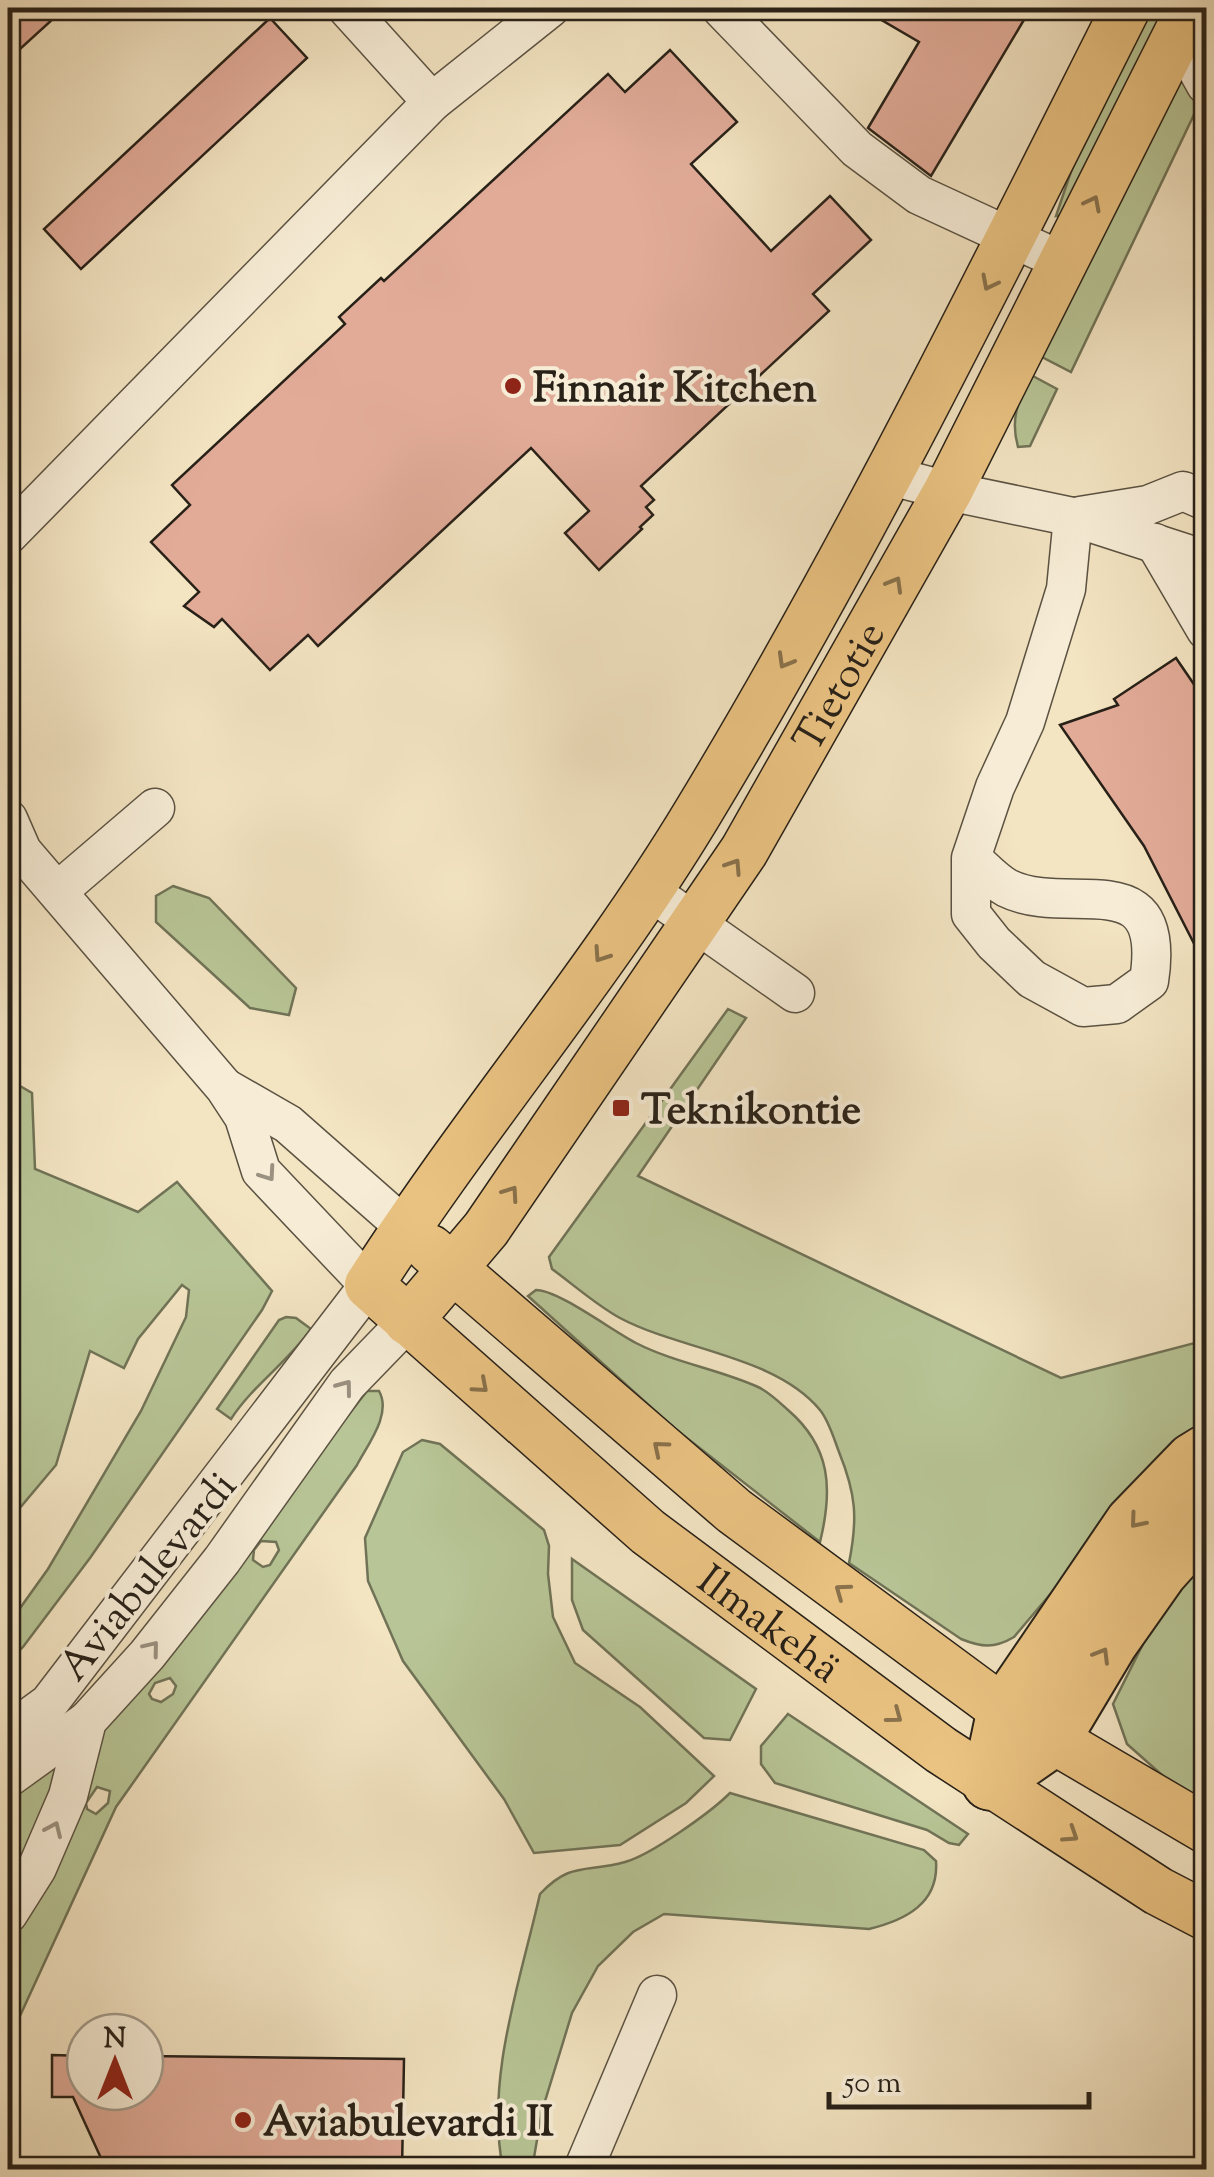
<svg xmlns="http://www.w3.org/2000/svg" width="1214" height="2177" font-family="'Sorts Mill Goudy',serif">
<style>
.green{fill:#b8c596;stroke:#707357;stroke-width:2.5;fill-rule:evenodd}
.building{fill:#e1ab98;stroke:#282118;stroke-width:2.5}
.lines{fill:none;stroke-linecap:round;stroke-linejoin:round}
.minor-casing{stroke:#5b5242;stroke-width:41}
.major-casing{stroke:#282118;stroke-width:51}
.highway-casing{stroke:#282118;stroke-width:59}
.minor{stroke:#f7edd7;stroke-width:38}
.major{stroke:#eac281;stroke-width:48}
.highway{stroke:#eac281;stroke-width:55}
.oneway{stroke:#89724c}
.oneway2{stroke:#9a9181}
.poi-dot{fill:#8f2418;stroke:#f7edd7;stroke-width:4}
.labels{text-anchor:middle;stroke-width:8;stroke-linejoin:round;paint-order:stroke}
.poi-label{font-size:42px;font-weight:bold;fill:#282118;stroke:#f7edd7;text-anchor:start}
.street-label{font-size:42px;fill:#282118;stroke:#f7edd7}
</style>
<rect width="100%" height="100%" fill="#f3e4c2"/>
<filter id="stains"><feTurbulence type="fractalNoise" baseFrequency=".002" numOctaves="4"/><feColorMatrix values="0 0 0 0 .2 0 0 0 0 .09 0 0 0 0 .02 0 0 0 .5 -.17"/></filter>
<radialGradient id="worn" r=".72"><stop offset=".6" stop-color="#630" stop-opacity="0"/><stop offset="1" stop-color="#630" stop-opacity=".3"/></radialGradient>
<!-- green -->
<g class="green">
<path d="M1142 8H1173L1073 214 1056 216 1088 121Z"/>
<path d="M1180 71 1200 102 1071 372 1038 355Z"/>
<path d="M1031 375 1057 389 1030 446 1018 447C1010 419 1018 401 1031 375Z"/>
<path d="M173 886 209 898 296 988 289 1015 250 1008 156 922V896Z"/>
<path d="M728 1009 746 1018 638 1176 1061 1378 1206 1340V1426L1174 1448 1014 1637C994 1649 981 1647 961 1639L849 1563C858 1518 856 1494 839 1452 834 1439 829 1421 820 1410 776 1356 680 1350 620 1318 596 1305 574 1285 552 1269L549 1257Z"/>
<path d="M8 1079 32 1093 35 1169 138 1212 177 1182 272 1291 262 1310 90 1558 23 1647 8 1661V1625L48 1569 141 1411 186 1317 189 1290 182 1285 138 1339 124 1368 90 1351 56 1465 8 1522Z"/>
<path d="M536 1290C558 1290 611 1330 636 1343 675 1363 718 1369 758 1387 769 1392 779 1402 788 1410 831 1447 833 1489 820 1542L674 1428 528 1296Z"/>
<path d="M286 1317 296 1318 311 1329C288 1362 253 1385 231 1419L217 1409 279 1320Z"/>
<path d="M367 1391H379C392 1414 368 1444 357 1465L116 1807 8 2042V1952L63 1844 101 1732ZM261 1541 276 1542 279 1550 270 1565 263 1567 253 1560 254 1550ZM170 1678 176 1686 173 1694 161 1702 152 1699 149 1694 155 1683ZM97 1787 110 1791 108 1803 96 1814 87 1809 86 1803Z"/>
<path d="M422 1440 440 1444 544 1530 549 1546 548 1574 553 1617 575 1663 640 1707 714 1776 686 1803 620 1845 534 1853 504 1799 403 1661 368 1581 365 1538 403 1452Z"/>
<path d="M1206 1549V1803L1171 1783 1127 1744 1113 1704 1168 1594Z"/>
<path d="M572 1559 756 1689 730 1740 704 1738 583 1630 572 1600Z"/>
<path d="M788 1714 968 1834 959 1845 949 1843 927 1830 775 1783 761 1764V1746Z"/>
<path d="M51 1765 58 1767V1771L8 1895V1794Z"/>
<path d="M730 1793 924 1850 936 1861C939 1903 906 1920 869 1929L664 1914 633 1932 598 1966 572 2013 542 2111 532 2169H503C485 2080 520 1982 540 1894 571 1861 586 1873 625 1862 651 1855 711 1812 730 1793Z"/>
</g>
<!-- building -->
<g class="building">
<path d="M8 8H65L8 60Z"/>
<path d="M861 8H1031L931 176 868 128 919 42Z"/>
<path d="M270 18 307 58 81 269 44 229Z"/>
<path d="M670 50 737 122 691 164 771 251 830 196 871 240 813 294 829 311 641 486 654 500 646 507 653 515 640 527 642 529 599 570 565 533 589 511 531 448 318 646 308 635 270 670 222 619 214 627 184 606 199 592 151 542 190 505 172 485 345 324 339 317 381 278 384 281 608 74 625 92Z"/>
<path d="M1176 658 1206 702V967L1144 846 1060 725 1118 705 1114 699Z"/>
<path d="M52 2055 85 2056V2092H145V2056L404 2059 402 2170 106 2169 73 2097H52Z"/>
</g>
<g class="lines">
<defs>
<g id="minor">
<path d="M721 8 857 149 919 195 1064 262"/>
<path d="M1178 35 1206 85"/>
<path d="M432 102 550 8"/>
<path d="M891 476 948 491 1073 517 1206 560"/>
<path d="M1080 516 1148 505 1183 491 1206 501"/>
<path d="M8 535 432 102 347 8"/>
<path d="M1155 543 1206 630"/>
<path d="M8 819 22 851 225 1088 244 1117 261 1171 369 1285 49 1703 8 1733"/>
<path d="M971 858C982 867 994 881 1007 888 1069 919 1168 859 1149 981L1117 1004 1083 1007 1032 979 994 943 971 914V858L995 787 1025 722 1066 589 1073 517"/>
<path d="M647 889 795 993"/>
<path d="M58 891 155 808"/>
<path d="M227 1089 288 1124 406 1228"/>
<path d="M8 1778 87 1721"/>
<path d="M8 1914 37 1868 68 1796 87 1721 147 1655 222 1560 347 1384 408 1321"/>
<path d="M583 2170 657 1995"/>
</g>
<g id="major">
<path id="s1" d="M1126 8C989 280 855 553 697 814 598 978 472 1124 369 1285L648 1532 941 1750 1158 1891 1206 1916"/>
<path d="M430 1249 734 1511 1005 1711 1206 1829"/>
<path id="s2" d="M408 1321 486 1229 744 851 948 491 1191 8"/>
</g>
<g id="highway">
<path d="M990 1782 1005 1711 1133 1523 1193 1461 1206 1453"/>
<path d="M990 1782 1052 1739 1110 1642 1160 1571 1206 1520"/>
</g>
</defs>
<!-- minor casing -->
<use href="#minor" class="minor-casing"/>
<!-- major casing -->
<use href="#major" class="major-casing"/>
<!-- highway casing -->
<use href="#highway" class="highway-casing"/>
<!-- minor -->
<use href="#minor" class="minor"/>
<!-- major -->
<use href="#major" class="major"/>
<!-- highway -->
<use href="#highway" class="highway"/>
</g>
<!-- one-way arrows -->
<defs><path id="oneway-chevron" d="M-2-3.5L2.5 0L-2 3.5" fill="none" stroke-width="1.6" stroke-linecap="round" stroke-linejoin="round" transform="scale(2.5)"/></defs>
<g class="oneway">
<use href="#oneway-chevron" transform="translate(1093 203) rotate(-63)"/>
<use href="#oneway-chevron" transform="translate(989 283) rotate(117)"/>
<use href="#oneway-chevron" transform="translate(895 584) rotate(-60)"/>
<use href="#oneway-chevron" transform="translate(785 661) rotate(120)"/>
<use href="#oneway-chevron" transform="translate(734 866) rotate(-57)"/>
<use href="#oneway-chevron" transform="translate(601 955) rotate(124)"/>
<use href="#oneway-chevron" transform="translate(511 1193) rotate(-55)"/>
<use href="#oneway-chevron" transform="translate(481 1386) rotate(41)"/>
<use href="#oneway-chevron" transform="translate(660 1448) rotate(-140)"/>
<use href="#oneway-chevron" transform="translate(1137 1521) rotate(130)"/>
<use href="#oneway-chevron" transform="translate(842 1591) rotate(-144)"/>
<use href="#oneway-chevron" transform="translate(1102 1655) rotate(-59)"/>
<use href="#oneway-chevron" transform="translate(895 1716) rotate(37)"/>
<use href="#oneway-chevron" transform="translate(1071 1835) rotate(33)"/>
</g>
<g class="oneway2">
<use href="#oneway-chevron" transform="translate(268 1174) rotate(55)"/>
<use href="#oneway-chevron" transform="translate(345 1387) rotate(-53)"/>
<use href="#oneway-chevron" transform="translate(152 1648) rotate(-51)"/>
<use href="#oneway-chevron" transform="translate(54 1829) rotate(-66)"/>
</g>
<!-- markers -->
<g class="poi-dot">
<circle cx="513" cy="386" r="10"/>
<rect x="611" y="1098" width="20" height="20" rx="5"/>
<circle cx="243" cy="2120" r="10"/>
</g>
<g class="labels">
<!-- poi labels -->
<g class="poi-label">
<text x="533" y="401">Finnair Kitchen</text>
<text x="641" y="1123">Teknikontie</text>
<text x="263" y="2135">Aviabulevardi II</text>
</g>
<!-- street labels -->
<g class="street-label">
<text dy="15" stroke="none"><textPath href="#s2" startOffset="768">Tietotie</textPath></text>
<text transform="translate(146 1575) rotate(-51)" y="15">Aviabulevardi</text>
<text dy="15" stroke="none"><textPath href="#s1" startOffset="2012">Ilmakehä</textPath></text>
</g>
</g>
<!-- margin -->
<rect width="1214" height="2177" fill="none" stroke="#f3e4c2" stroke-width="40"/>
<rect x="10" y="10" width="1194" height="2157" fill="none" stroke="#282118" stroke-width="5"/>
<rect x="20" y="20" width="1174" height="2137" fill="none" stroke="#282118" stroke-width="2.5"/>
<!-- north arrow -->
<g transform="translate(115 2062)"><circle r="48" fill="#f7edd7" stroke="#a49b8b" stroke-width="2.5"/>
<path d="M0-8L18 38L0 25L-18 38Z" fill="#8f2418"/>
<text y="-15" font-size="28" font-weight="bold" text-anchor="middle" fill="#282118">N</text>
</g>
<!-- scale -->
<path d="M829 2092v15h260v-15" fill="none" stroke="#282118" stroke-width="5"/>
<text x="844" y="2092" font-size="30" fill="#282118" stroke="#f7edd7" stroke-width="8" paint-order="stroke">50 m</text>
<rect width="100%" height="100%" filter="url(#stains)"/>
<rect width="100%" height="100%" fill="url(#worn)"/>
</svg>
